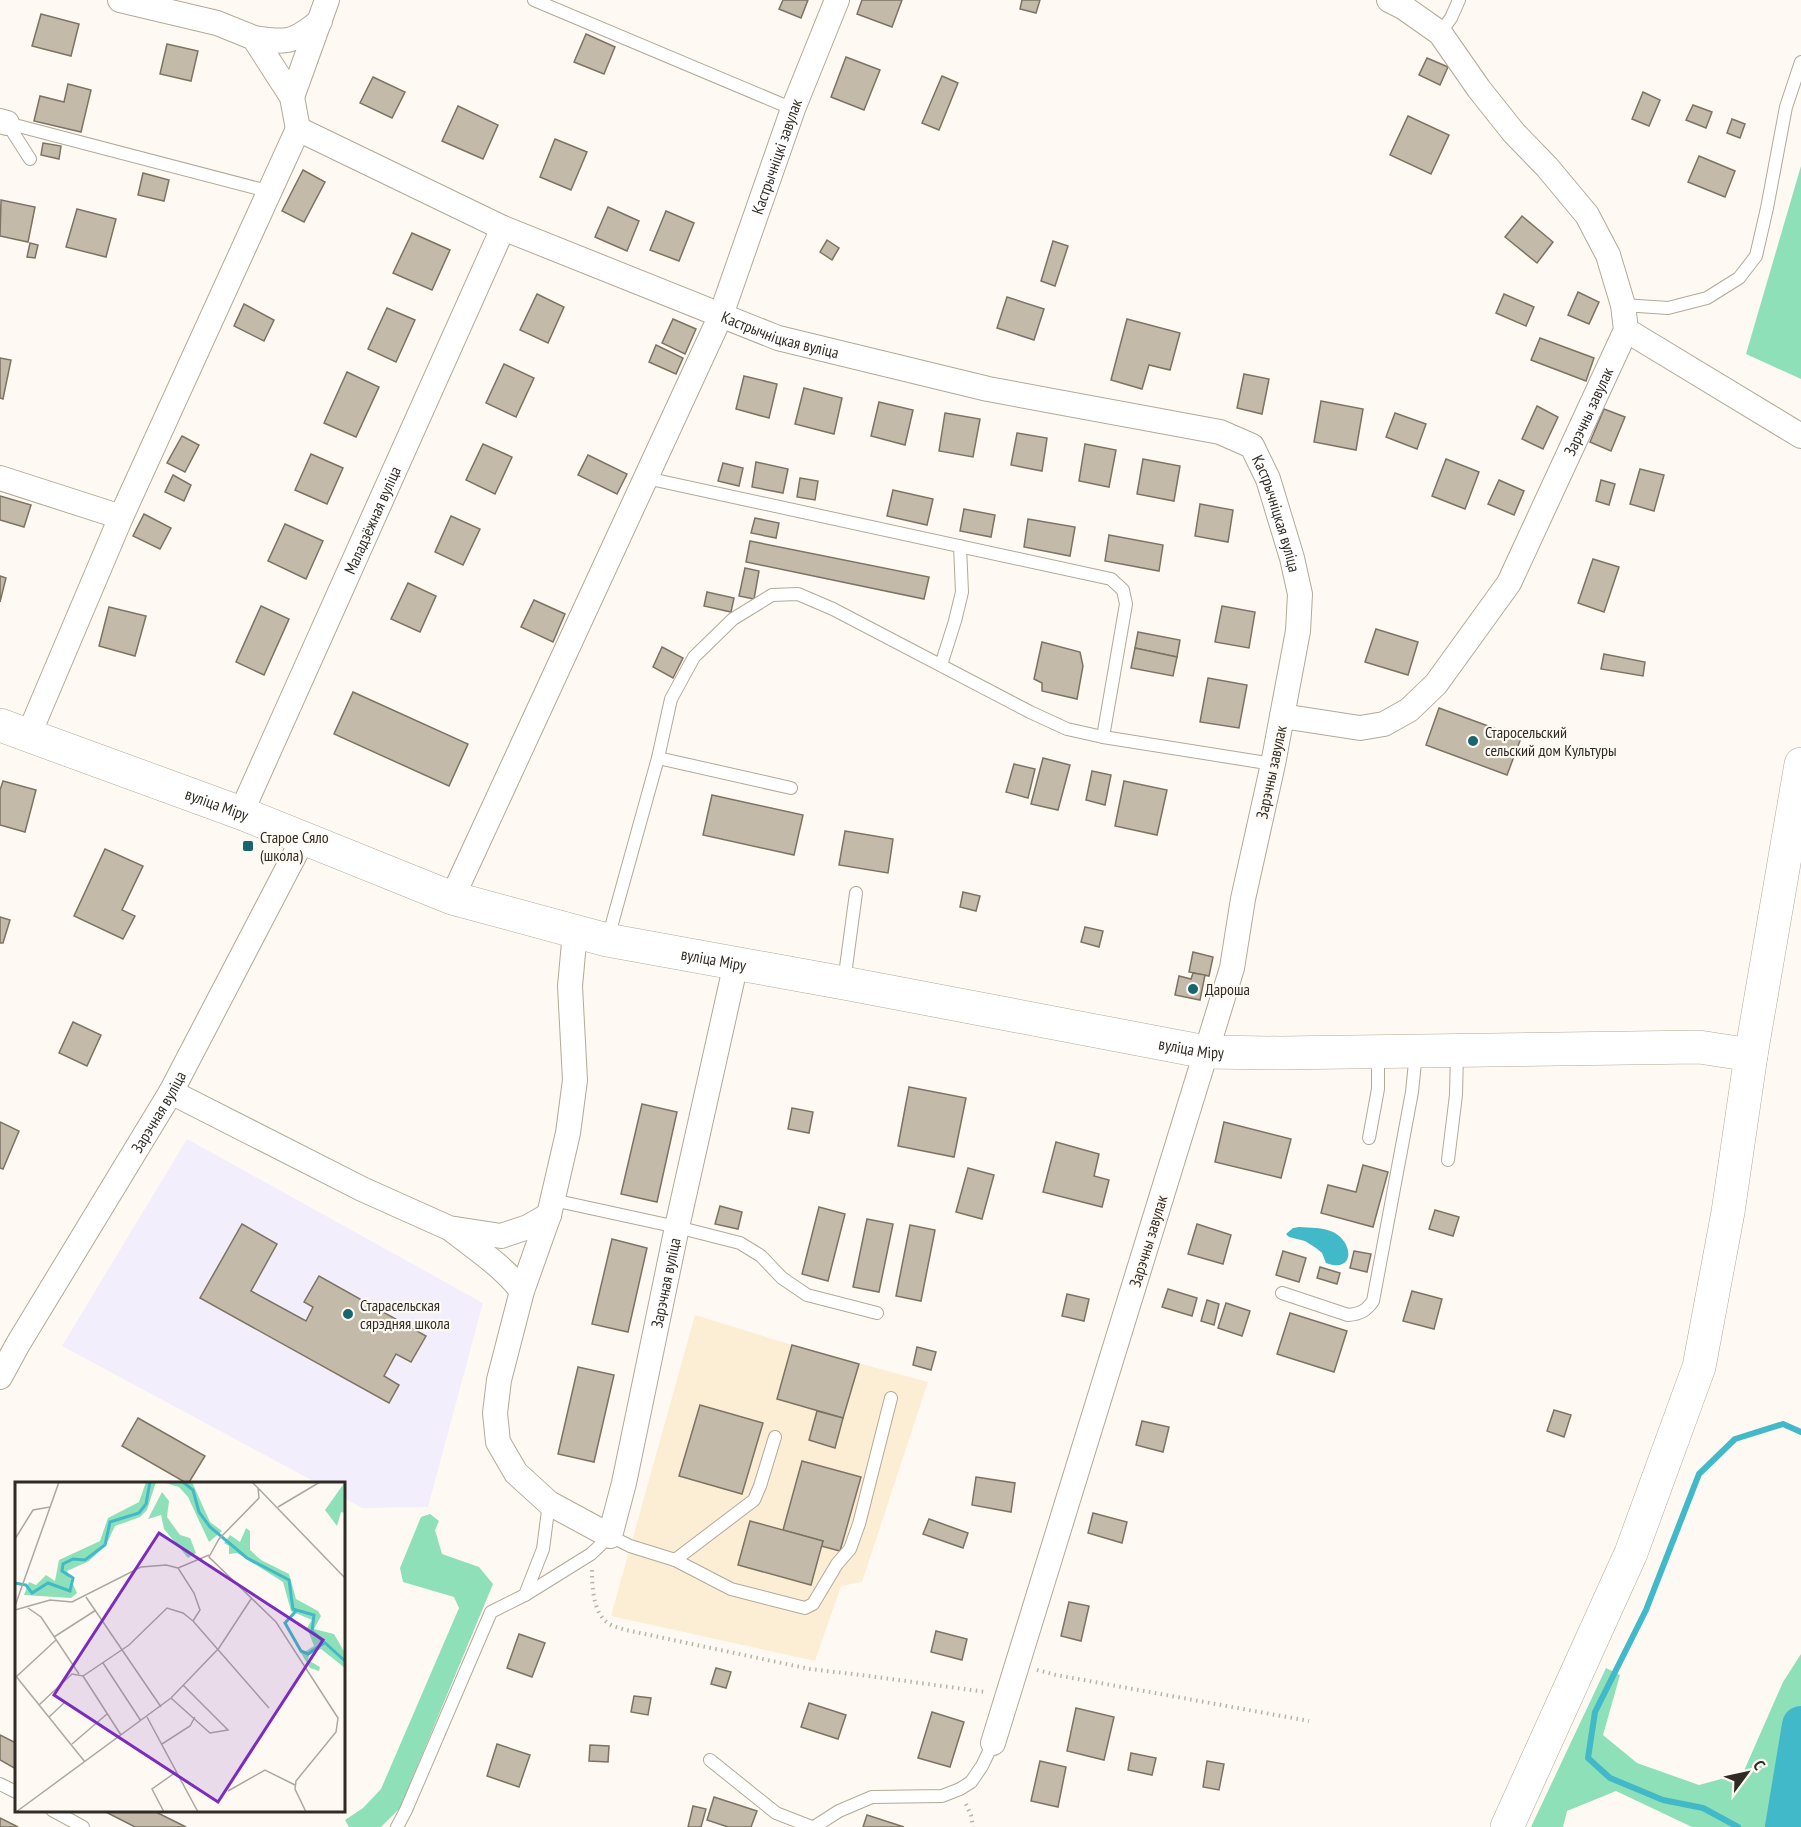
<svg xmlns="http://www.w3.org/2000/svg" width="1801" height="1827" font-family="'PT Sans Narrow',sans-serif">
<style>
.built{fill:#fceed5}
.education{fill:#f2eefc}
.green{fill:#8ee0b8}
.water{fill:#41b9c8}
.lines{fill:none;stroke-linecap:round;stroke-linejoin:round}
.stream{stroke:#41b9c8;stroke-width:6}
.river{stroke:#41b9c8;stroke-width:38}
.building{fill:#c3baa9;stroke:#7c7363;stroke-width:1.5}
.lane-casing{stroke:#b2a998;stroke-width:14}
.street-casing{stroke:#b2a998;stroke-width:26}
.secondary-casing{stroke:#b2a998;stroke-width:34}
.path{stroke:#b7b3ac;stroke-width:4;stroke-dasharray:1.5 4.5;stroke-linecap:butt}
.lane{stroke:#fff;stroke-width:12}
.street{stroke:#fff;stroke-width:24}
.secondary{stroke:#fff;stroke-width:33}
.poi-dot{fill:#18666d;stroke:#fefaf3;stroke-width:2}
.labels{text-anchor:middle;stroke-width:4.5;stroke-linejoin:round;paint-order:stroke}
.street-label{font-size:16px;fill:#302c25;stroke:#fefaf3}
.poi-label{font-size:16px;fill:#302c25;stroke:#fefaf3;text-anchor:start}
.inset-river{fill:none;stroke:#41b9c8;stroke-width:3}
.inset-road{fill:none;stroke:#aca8a1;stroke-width:1.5}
.view{fill:#7b2cbf;fill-opacity:0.15;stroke:#7b2cbf;stroke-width:3}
.inset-edge{fill:none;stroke:#302c25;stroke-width:3}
</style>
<rect width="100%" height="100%" fill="#fefaf3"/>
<!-- built -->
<path class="built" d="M695 1315 792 1345 928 1382 862 1582 841 1586 815 1661 611 1616Z"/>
<!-- education -->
<path class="education" d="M187 1139 483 1303 428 1507 362 1508 344 1498V1484L317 1483 62 1346Z"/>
<!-- green -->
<g class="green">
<path d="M1801 166V379L1746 354Z"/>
<path d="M430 1514 439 1521 435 1530 442 1554 479 1567 493 1584 400 1808 381 1827H349L345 1820 363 1808 381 1789 459 1608 454 1597 403 1582 400 1568 421 1517Z"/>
<path d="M1801 1654V1827H1692L1616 1791 1567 1811 1563 1827H1531L1606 1668 1620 1675 1603 1735 1637 1763 1699 1785 1743 1773 1783 1682Z"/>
</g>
<!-- water -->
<path class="water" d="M1299 1227C1311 1228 1322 1227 1333 1232 1355 1243 1354 1274 1326 1263L1322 1253 1316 1248 1305 1241 1289 1237 1286 1234 1293 1228Z"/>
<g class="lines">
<!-- stream -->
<path class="stream" d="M1738 1827 1703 1808 1663 1800 1610 1778 1588 1758 1595 1712 1646 1610 1699 1474 1735 1439 1783 1424 1801 1432"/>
<!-- river -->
<path class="river" d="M1784 1827 1801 1725"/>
</g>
<!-- building -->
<g class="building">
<path d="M783 0H808L801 18 779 9Z"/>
<path d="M862 0H902L892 27 857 14Z"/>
<path d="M1022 0H1040L1036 13 1020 9Z"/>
<path d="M41 14 79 24 71 56 32 46Z"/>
<path d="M586 34 615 47 604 74 574 62Z"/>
<path d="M167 44 198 51 191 81 160 74Z"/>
<path d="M846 57 880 70 864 110 831 97Z"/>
<path d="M1427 58 1448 67 1440 85 1419 75Z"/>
<path d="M942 76 958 83 939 130 922 123Z"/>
<path d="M373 77 405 92 392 118 360 103Z"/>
<path d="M68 84 91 90 81 132 34 121 40 96 64 102Z"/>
<path d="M1643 92 1660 100 1649 126 1632 119Z"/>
<path d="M1693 105 1712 112 1706 128 1686 120Z"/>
<path d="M458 106 498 125 483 159 442 141Z"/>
<path d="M1408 116 1449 135 1431 174 1390 155Z"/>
<path d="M1732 119 1745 124 1740 138 1727 133Z"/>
<path d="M555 139 587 152 571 190 540 177Z"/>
<path d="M43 143 61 146 59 159 41 155Z"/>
<path d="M1699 156 1735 171 1725 197 1688 182Z"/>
<path d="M303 170 325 182 304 222 282 211Z"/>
<path d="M143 173 169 180 164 201 138 195Z"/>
<path d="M1 200 35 207 28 242 0 236Z"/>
<path d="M608 207 639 221 627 251 595 237Z"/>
<path d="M77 209 116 219 106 257 66 247Z"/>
<path d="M666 211 694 223 679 261 650 250Z"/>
<path d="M1522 216 1553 242 1537 263 1505 237Z"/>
<path d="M412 233 450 250 432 290 393 273Z"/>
<path d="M827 240 839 248 832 260 820 252Z"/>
<path d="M1053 241 1068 246 1055 286 1041 281Z"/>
<path d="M30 243 38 245 35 258 27 257Z"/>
<path d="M1578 292 1599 302 1589 324 1568 315Z"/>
<path d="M537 294 564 307 548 343 520 330Z"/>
<path d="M1504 294 1534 307 1526 326 1496 313Z"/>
<path d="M1007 297 1044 309 1034 340 997 328Z"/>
<path d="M244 304 274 320 264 341 234 326Z"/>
<path d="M387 308 415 320 396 362 368 349Z"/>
<path d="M673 319 696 329 685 354 662 343Z"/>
<path d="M1127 319 1180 333 1170 370 1149 365 1142 389 1111 380Z"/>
<path d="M1540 338 1594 358 1586 381 1531 360Z"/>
<path d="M656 345 683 358 676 374 649 362Z"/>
<path d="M0 358 11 360 3 399 0 398Z"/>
<path d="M504 364 534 378 516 417 486 403Z"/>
<path d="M347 372 379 387 356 437 324 423Z"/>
<path d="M1244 374 1269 379 1262 414 1237 408Z"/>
<path d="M744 376 777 384 769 418 736 409Z"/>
<path d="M804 388 842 398 834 434 795 424Z"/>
<path d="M1321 401 1363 409 1356 450 1314 442Z"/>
<path d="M879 402 913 410 905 445 871 436Z"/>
<path d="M1537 406 1558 417 1543 449 1522 439Z"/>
<path d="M1604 409 1625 417 1611 451 1590 442Z"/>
<path d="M945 413 980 419 973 457 939 451Z"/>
<path d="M1395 413 1426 424 1417 449 1386 437Z"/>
<path d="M1017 433 1047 438 1042 471 1011 465Z"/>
<path d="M182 436 199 445 185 472 167 463Z"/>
<path d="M483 444 512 457 495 494 466 480Z"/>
<path d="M1085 444 1116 450 1109 487 1079 481Z"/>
<path d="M311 454 343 468 327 504 295 490Z"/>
<path d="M588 455 627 474 617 494 578 475Z"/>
<path d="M1143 459 1180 466 1174 501 1137 494Z"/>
<path d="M1446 459 1479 472 1465 509 1432 496Z"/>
<path d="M756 462 788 469 783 493 752 487Z"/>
<path d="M723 463 743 468 739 486 718 481Z"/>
<path d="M1640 469 1664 475 1654 511 1630 504Z"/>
<path d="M173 475 191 485 184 501 165 492Z"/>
<path d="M800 478 818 481 815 500 797 497Z"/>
<path d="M1499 480 1524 491 1514 515 1488 504Z"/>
<path d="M1601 480 1615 484 1609 505 1596 501Z"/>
<path d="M893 490 933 499 927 525 887 516Z"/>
<path d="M0 496 31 505 24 527 0 520Z"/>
<path d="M1200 504 1233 510 1228 542 1195 536Z"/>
<path d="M964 509 995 515 991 537 960 531Z"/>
<path d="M144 514 171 528 160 549 133 536Z"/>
<path d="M451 516 480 529 463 565 435 552Z"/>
<path d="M755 518 779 523 776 538 751 533Z"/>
<path d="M1028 519 1075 527 1070 556 1024 547Z"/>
<path d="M285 524 323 541 306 579 268 561Z"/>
<path d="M1109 535 1163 545 1159 571 1105 561Z"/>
<path d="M750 541 929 577 924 599 746 562Z"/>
<path d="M1593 559 1619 567 1604 612 1578 603Z"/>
<path d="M745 568 759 571 754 599 739 596Z"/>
<path d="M0 576 6 578 0 602Z"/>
<path d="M408 583 436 596 420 632 391 619Z"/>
<path d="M707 592 734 598 731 612 704 606Z"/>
<path d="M534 600 565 614 553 642 521 627Z"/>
<path d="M261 606 289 619 264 675 236 662Z"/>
<path d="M1222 606 1255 612 1249 648 1215 642Z"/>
<path d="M109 607 146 616 135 656 99 646Z"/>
<path d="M1376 629 1418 642 1408 675 1365 662Z"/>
<path d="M1138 632 1180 640 1177 657 1135 648Z"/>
<path d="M1042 642 1080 652 1083 666 1077 699 1042 691V683L1034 679Z"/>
<path d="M662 647 683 658 673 678 653 667Z"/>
<path d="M1135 648 1177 657 1173 676 1131 668Z"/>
<path d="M1604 654 1645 662 1643 676 1601 669Z"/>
<path d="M1208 678 1247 685 1239 728 1200 722Z"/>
<path d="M353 692 468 744 449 786 334 734Z"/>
<path d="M1439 708 1521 738 1507 775 1426 745Z"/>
<path d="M1043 758 1070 765 1058 810 1031 804Z"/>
<path d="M1014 764 1035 769 1028 798 1006 792Z"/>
<path d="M1092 771 1111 775 1105 805 1086 800Z"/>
<path d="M3 781 36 790 25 832 0 825V790Z"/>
<path d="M1124 781 1167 790 1157 835 1115 826Z"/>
<path d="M712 795 803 815 794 855 703 835Z"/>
<path d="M845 831 893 839 888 873 839 865Z"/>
<path d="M105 849 143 866 122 910 135 916 123 939 74 916Z"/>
<path d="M963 892 980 896 976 911 960 907Z"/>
<path d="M0 917 10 920 3 943H0Z"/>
<path d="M1085 927 1103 931 1099 947 1081 942Z"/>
<path d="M1193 952 1213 957 1209 976 1189 972Z"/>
<path d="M1193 973 1205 975 1200 1000 1175 995 1179 976 1191 979Z"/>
<path d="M73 1022 101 1035 87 1066 59 1053Z"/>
<path d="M909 1087 966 1098 954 1157 898 1146Z"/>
<path d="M642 1104 677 1112 657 1202 621 1194Z"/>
<path d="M792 1108 813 1112 809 1133 788 1129Z"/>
<path d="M0 1122 19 1131 3 1169 0 1168Z"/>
<path d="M1224 1122 1291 1139 1281 1178 1215 1162Z"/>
<path d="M1056 1142 1099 1154 1094 1176 1109 1180 1102 1207 1043 1192Z"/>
<path d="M1363 1165 1388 1172 1373 1227 1321 1213 1328 1185 1356 1192Z"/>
<path d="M968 1168 994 1175 982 1219 956 1212Z"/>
<path d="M720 1206 742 1212 738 1229 715 1224Z"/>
<path d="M819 1207 845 1214 828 1281 802 1274Z"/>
<path d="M1435 1210 1459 1217 1453 1236 1429 1229Z"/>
<path d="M867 1219 893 1224 879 1292 853 1287Z"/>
<path d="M242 1224 277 1244 251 1291 306 1321 313 1307 304 1302 319 1276 426 1336 411 1362 396 1354 384 1376 399 1385 389 1403 200 1298Z"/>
<path d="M1197 1224 1231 1235 1223 1264 1188 1254Z"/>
<path d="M910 1225 935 1230 921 1301 896 1296Z"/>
<path d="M612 1239 647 1248 628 1332 592 1324Z"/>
<path d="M1283 1251 1306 1258 1299 1282 1276 1275Z"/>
<path d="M1354 1251 1371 1254 1367 1272 1350 1268Z"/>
<path d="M1320 1267 1340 1273 1337 1284 1317 1278Z"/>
<path d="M1168 1289 1197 1298 1192 1316 1162 1307Z"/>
<path d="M1412 1291 1442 1299 1434 1329 1403 1321Z"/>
<path d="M1067 1294 1089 1299 1084 1321 1062 1316Z"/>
<path d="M1207 1300 1219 1304 1214 1325 1201 1321Z"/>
<path d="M1226 1303 1250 1311 1242 1336 1218 1328Z"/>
<path d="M1290 1313 1347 1331 1334 1372 1277 1354Z"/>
<path d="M792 1345 859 1364 843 1418 777 1399Z"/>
<path d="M917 1347 936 1352 931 1370 913 1365Z"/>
<path d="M578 1367 614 1375 594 1462 558 1454Z"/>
<path d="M700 1405 763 1423 742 1494 679 1476Z"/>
<path d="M1554 1410 1571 1415 1564 1437 1547 1431Z"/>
<path d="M817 1411 843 1418 835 1448 809 1440Z"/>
<path d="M138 1418 205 1456 188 1484 122 1446Z"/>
<path d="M1142 1421 1169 1427 1163 1452 1136 1445Z"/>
<path d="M802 1461 861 1477 840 1551 821 1546 823 1541 783 1530Z"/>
<path d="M976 1477 1015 1483 1011 1512 972 1505Z"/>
<path d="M1093 1513 1127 1522 1122 1543 1088 1533Z"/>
<path d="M929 1519 968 1533 963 1548 923 1534Z"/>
<path d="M750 1521 823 1541 811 1585 738 1565Z"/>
<path d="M1069 1602 1089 1606 1081 1641 1061 1636Z"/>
<path d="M936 1631 967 1639 962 1660 931 1652Z"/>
<path d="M519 1634 545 1643 532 1677 507 1668Z"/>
<path d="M716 1668 731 1672 726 1688 711 1684Z"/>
<path d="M634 1696 651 1698 648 1715 631 1712Z"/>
<path d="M809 1703 846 1715 838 1739 801 1727Z"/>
<path d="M1076 1708 1114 1717 1104 1760 1067 1751Z"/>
<path d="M932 1712 964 1722 950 1767 918 1758Z"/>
<path d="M0 1735 16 1743V1769L0 1760Z"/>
<path d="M497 1744 530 1755 519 1787 487 1776Z"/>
<path d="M590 1745 609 1746 608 1762 589 1761Z"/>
<path d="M1131 1753 1156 1758 1152 1775 1128 1770Z"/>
<path d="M1040 1761 1066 1767 1058 1807 1031 1801Z"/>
<path d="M1207 1761 1224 1764 1219 1790 1203 1787Z"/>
<path d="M714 1797 757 1811 751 1827H728L707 1820Z"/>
<path d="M693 1806 706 1809 701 1827H688Z"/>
<path d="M102 1810H152L186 1827H135Z"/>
<path d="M867 1815 904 1827H863Z"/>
<path d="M0 1818 18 1827H0Z"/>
</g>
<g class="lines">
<defs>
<g id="lane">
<path d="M534 0 793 109"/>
<path d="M1440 33 1451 18 1459 0"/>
<path d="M7 123 271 192"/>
<path d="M7 123 30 159"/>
<path d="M1623 305 1668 308 1707 298 1739 278 1756 256 1767 208 1786 107 1801 62"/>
<path d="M646 478 1111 579 1123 590 1126 604 1103 737"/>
<path d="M941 665 955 621 962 592 960 546"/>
<path d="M658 758 791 788"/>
<path d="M608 938 658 758 671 699 694 657 733 619 772 595 798 594 833 609 1030 712 1067 729 1103 737 1273 764"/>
<path d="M844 982 856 893"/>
<path d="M1369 1138 1378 1089V1053"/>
<path d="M1448 1160 1456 1095 1457 1052"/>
<path d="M553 1200 677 1227 740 1243 761 1256 782 1278 807 1295 877 1313"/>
<path d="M1282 1293 1348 1315C1360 1314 1366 1311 1373 1301L1412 1092 1416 1052"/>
<path d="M675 1560 731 1589 805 1608 813 1604 837 1564 850 1549 859 1524 891 1398"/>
<path d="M525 1595 591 1554 610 1536 630 1546 675 1560 754 1500 760 1486 775 1437"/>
<path d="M710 1760 776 1813 812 1827"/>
<path d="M0 1784 16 1792"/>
<path d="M52 1810 83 1827"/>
<path d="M397 1827 406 1810 491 1612 525 1595 543 1549 549 1503"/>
<path d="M814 1827 839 1811 872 1797 942 1796 960 1789 971 1782 982 1766 993 1743"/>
</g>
<g id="street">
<path d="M120 0 217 23 254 38 292 97 298 129"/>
<path d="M254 38C287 43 293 43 320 21"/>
<path d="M292 97 327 0"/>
<path d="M0 121 7 123"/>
<path id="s1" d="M298 129 503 228 778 338 988 389 1220 432 1252 446 1268 479 1292 558 1300 594 1298 631 1273 764 1243 899 1232 968 993 1743"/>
<path d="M1626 330 1801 436"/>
<path d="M0 478 121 517"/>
<path id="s2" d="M1282 716 1360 728 1384 724 1409 710 1436 684 1509 583 1626 330 1623 305 1608 255 1587 215 1547 167 1514 133 1479 89 1440 33 1403 7 1389 0"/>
<path d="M29 734 121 517 298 129"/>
<path id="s3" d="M241 813 503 228"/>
<path id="s4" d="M452 898 721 315 793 109 837 0"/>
<path id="s5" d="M575 932 570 986 575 1080 568 1133 549 1215 522 1291 499 1380 495 1413 498 1442 516 1473 549 1503 610 1536 624 1483 677 1227 736 963"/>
<path d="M171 1092 362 1189 449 1228 501 1236 528 1227 549 1215"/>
<path d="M451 1229C475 1248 503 1266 522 1291"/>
<path id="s6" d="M0 1377 18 1344 171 1092 303 839"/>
</g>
<g id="secondary">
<path id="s7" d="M0 725 241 813 452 898 607 940 844 983 1206 1052 1281 1053 1699 1047 1751 1055"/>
<path d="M1507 1827 1631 1553 1699 1367 1728 1212 1751 1055 1801 764"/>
</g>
</defs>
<!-- lane casing -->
<use href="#lane" class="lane-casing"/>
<!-- street casing -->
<use href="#street" class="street-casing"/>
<!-- secondary casing -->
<use href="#secondary" class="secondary-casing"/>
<!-- path -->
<g class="path">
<path d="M592 1570C592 1586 593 1613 608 1623 613 1627 620 1628 626 1630L810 1669 869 1676 986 1692"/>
<path d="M1037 1670 1056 1675 1309 1721"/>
<path d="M966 1804 971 1815 973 1827"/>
</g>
<!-- lane -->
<use href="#lane" class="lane"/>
<!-- street -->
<use href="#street" class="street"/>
<!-- secondary -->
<use href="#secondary" class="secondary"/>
</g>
<!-- markers -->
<g class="poi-dot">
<circle cx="1473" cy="741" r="6"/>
<rect x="242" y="840" width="12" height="12" rx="3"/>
<circle cx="1193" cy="989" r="6"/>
<circle cx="348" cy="1314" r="6"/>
</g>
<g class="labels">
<!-- street labels -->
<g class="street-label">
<text dy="6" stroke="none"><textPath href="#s4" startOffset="810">Кастрычніцкі завулак</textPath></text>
<text dy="6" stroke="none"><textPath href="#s1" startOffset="525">Кастрычніцкая вуліца</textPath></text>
<text dy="6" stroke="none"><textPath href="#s2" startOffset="483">Зарэчны завулак</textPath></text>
<text dy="6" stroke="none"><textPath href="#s1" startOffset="1083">Кастрычніцкая вуліца</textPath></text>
<text dy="6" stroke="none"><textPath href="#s3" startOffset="321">Маладзёжная вуліца</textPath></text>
<text transform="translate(1271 772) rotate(-78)" y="6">Зарэчны завулак</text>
<text dy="6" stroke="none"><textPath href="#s7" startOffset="231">вуліца Міру</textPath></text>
<text dy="6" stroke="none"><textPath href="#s7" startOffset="753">вуліца Міру</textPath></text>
<text dy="6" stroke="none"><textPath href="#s7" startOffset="1239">вуліца Міру</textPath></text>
<text dy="6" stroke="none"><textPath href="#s6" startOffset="309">Зарэчная вуліца</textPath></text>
<text transform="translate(1148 1241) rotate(-73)" y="6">Зарэчны завулак</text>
<text dy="6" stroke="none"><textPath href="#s5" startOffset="930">Зарэчная вуліца</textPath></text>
</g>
<!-- poi labels -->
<g class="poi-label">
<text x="1485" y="738">Старосельский<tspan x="1485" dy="18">сельский дом Культуры</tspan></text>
<text x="260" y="843">Старое Сяло<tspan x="260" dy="18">(школа)</tspan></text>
<text x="1205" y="995">Дароша</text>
<text x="360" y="1311">Старасельская<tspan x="360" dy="18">сярэдняя школа</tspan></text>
</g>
</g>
<!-- overview -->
<g transform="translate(15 1482)">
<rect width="330" height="330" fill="#fefaf3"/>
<path d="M131 0H141L132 28 125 35 100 44 91 63 74 79 52 89 62 111 56 116 9 113 14 100 21 103 31 93 40 99 44 78 85 59 93 36 124 20ZM147 0H177L195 40 207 49 194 60 173 15 164 5ZM330 0V31L326 30 322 44 310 28ZM147 10 154 19 152 35 165 53 175 56 181 71 173 76 149 47 146 33 133 37ZM231 46 235 49V68L246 78 274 92 281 117 303 129 306 134 299 147 319 152 330 171V186L306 167 294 172 293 178 305 185 304 189 295 186 283 166 289 170 299 164 292 146 297 138 276 129 268 100 222 71 214 72V64L209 61 215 53 225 60Z" fill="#8ee0b8"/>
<path class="inset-river" d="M168 0 178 8 184 30 195 45 232 76 274 98 278 127 299 133 297 149 330 179M0 101 11 103 17 111 33 101 55 109 58 96 47 89 48 82 58 77 70 78 90 63 95 40 124 31 131 22 135 0M281 129 270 141 286 169 293 172 309 161"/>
<path class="inset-road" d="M237 0 243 6 244 16 204 57 194 75 261 140 323 236 321 250 281 299 280 307 291 330M243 6 330 96M263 25 305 0M0 57 18 28 35 25M163 86 194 73M71 115 146 225M0 124 44 0M13 126 26 135 64 192M0 128 35 118 57 120 126 85 151 83 163 86 179 111 185 128 178 139M39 155 81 128M88 181 126 239M0 193 70 280M68 194 106 253M1 195 41 158M156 216 195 251 213 248 168 203M24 223 57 192 68 194 114 163 152 126 168 131 178 139 254 226M34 235 50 220M132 235 183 330M57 262 92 232M147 262 175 244 180 235M213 309 250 288 280 303M1 330 156 216 204 166 236 117M149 330 137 307 161 290"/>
<path class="view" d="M144 51 308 158 203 320 39 213Z"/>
<rect width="330" height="330" class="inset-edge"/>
</g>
<!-- north arrow -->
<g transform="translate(1747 1773) rotate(57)" stroke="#fefaf3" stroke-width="4.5" paint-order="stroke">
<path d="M0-4.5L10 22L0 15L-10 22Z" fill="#302c25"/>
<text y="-9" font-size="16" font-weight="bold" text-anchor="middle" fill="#302c25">С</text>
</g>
</svg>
